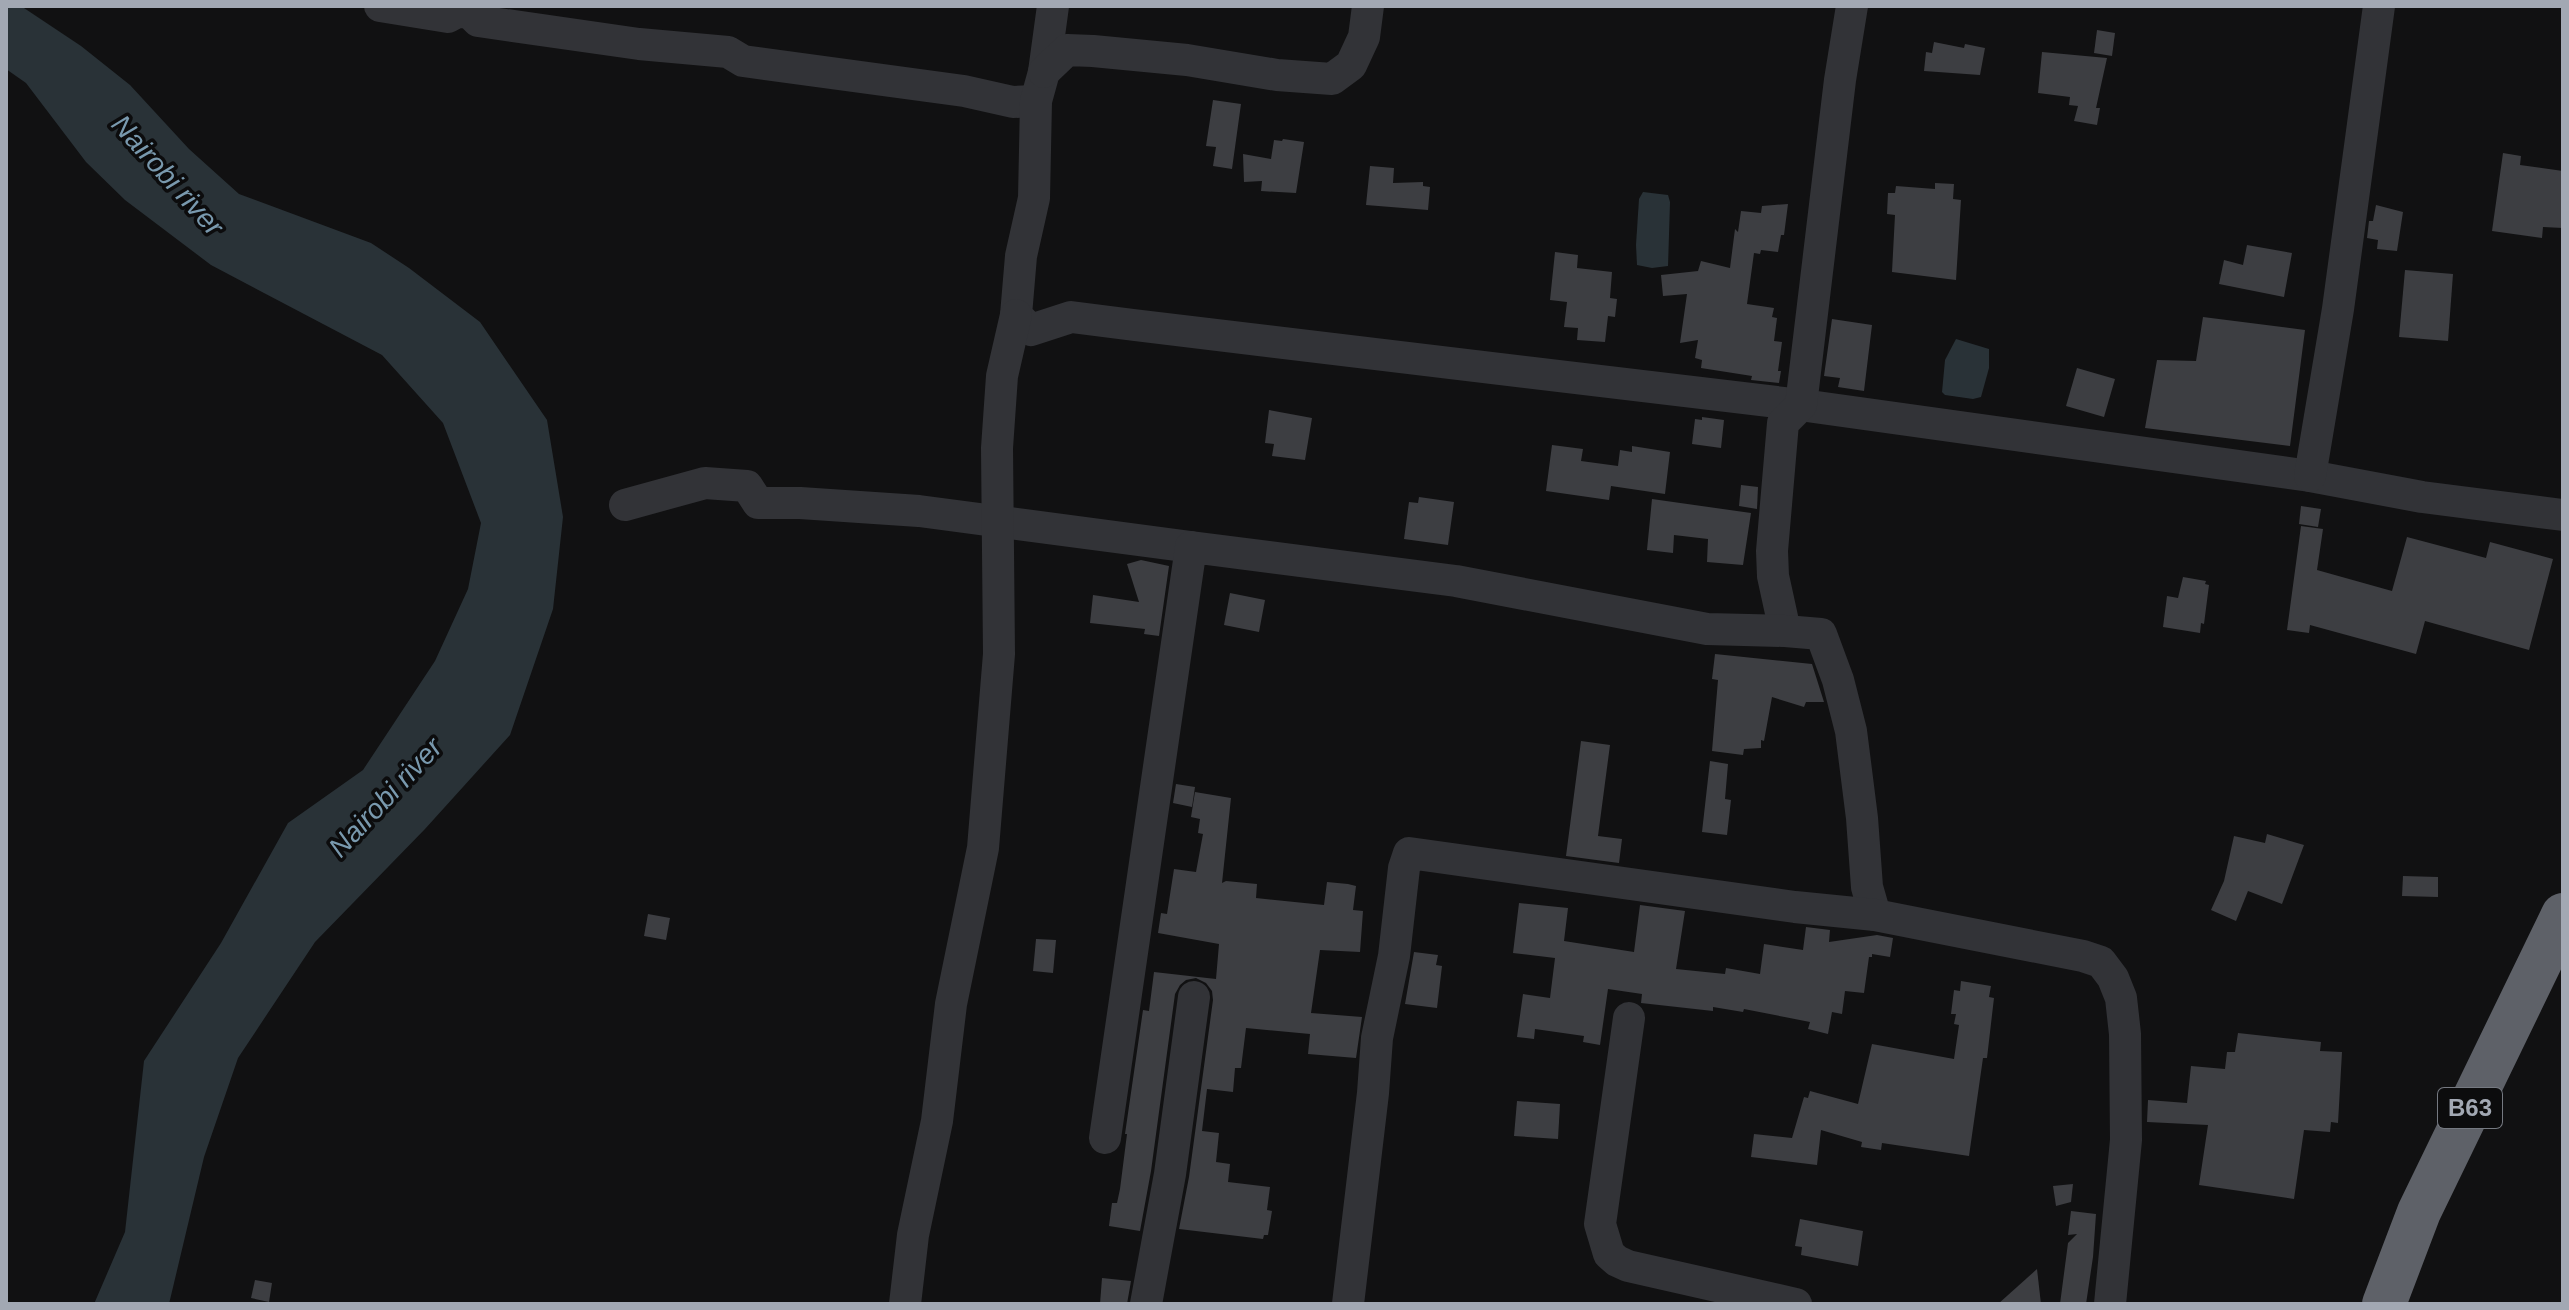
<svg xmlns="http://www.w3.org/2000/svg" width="2569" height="1310" font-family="Arial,sans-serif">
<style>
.water{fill:#293237}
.building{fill:#3d3e42}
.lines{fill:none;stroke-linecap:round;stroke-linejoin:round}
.minor{stroke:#323337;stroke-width:32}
.highway{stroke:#5e6168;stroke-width:44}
.labels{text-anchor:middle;stroke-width:7;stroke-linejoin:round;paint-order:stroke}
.shield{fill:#0c0c0d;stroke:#757981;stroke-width:2}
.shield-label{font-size:24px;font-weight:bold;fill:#a2a8b3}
.water-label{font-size:28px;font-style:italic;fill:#7999ae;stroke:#0c0c0d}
</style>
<rect width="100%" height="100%" fill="#111112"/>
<!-- water -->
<g class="water">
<path d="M6 6H21L81 46 130 85 189 149 239 194 371 243 409 268 480 322 547 420 563 517 553 609 510 735 425 829 315 942 238 1058 204 1157 169 1304H94L125 1232 144 1061 221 943 288 823 363 770 435 661 468 589 481 523 443 423 382 355 211 265 125 200 86 162 26 83 6 69Z"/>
<path d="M1643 192 1668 195 1670 202 1668 266 1652 268 1637 265 1636 245 1639 199Z"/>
<path d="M1956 339 1989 349V368L1981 397 1973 399 1945 395 1942 392 1945 360Z"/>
</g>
<!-- building -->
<g class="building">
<path d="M2097 30 2115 33 2112 56 2094 53Z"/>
<path d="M1934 42 1964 48 1965 44 1985 48 1980 75 1924 71 1926 52 1932 53Z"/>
<path d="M2042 52 2107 58 2096 108H2100L2097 125 2074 121 2078 106 2069 105 2070 97 2038 93Z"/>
<path d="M1213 100 1241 104 1232 169 1213 166 1216 147 1206 146Z"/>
<path d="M1283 139 1304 142 1296 193 1261 191 1262 181 1244 182 1243 154 1271 159 1274 140 1282 141Z"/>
<path d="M2503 153 2521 156 2520 165 2563 171V228L2543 227 2542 238 2492 231Z"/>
<path d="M1370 166 1394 168 1393 183 1423 182V186L1430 187 1428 210 1366 205Z"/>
<path d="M1935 183 1954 184 1953 199 1961 200 1956 280 1892 272 1895 215 1887 214 1888 193H1895L1896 186 1935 189Z"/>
<path d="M1788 204 1784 235H1781L1778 252 1761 250 1760 254 1754 253 1747 304 1774 308 1772 317 1777 318 1774 341 1782 342 1778 371H1781L1779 383 1751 380 1752 376 1701 368 1702 360 1695 358 1698 340 1680 343 1687 294 1663 296 1661 275 1698 271 1701 261 1730 268 1735 229 1738 232 1741 211 1761 213 1762 206Z"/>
<path d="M2376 205 2403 212 2397 251 2377 249 2378 240 2367 238 2369 221H2373Z"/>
<path d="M2247 245 2292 253 2284 297 2219 284 2224 260 2243 265Z"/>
<path d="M1555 252 1578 255 1577 268 1612 272 1610 298 1617 299 1615 317 1608 316 1605 342 1577 340 1578 328 1564 327 1567 302 1550 300Z"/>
<path d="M2405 270 2453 274 2448 341 2399 337Z"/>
<path d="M2203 317 2305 330 2290 446 2145 428 2157 360 2196 361Z"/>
<path d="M1832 319 1872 325 1864 391 1838 387 1840 378 1824 376Z"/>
<path d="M2077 368 2115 379 2104 417 2066 406Z"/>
<path d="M1269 410 1312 418 1305 460 1272 456 1274 444 1265 443Z"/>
<path d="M1702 417 1724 420 1721 448 1692 444 1695 419 1702 420Z"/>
<path d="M1552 445 1583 449 1581 461 1618 466 1620 450 1632 452V446L1670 452 1665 494 1611 486 1609 500 1546 491Z"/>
<path d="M1741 485 1758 487 1757 509 1739 506Z"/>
<path d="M1419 497 1454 502 1448 545 1404 539 1409 502 1418 503Z"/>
<path d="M1652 499 1751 513 1743 565 1707 562 1708 539 1674 535 1673 553 1647 550Z"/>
<path d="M2301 506 2321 509 2318 527 2299 524Z"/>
<path d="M2301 526 2323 529 2317 570 2392 591 2407 537 2486 558 2490 542 2553 559 2529 650 2425 621 2416 654 2310 625 2309 633 2287 630Z"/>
<path d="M1141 560 1169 566 1159 636 1144 634 1145 629 1090 623 1093 595 1139 602 1127 564Z"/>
<path d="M2183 577 2206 581 2205 584 2209 585 2204 624 2201 623 2200 633 2163 627 2167 596 2178 598Z"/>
<path d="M1230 593 1265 600 1259 632 1224 625Z"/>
<path d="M1715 654 1812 664 1824 702H1806L1804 707 1772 697 1764 741 1761 740V748L1744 749 1743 755 1712 751 1718 680 1712 679Z"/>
<path d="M1581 741 1610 745 1598 836 1622 839 1619 863 1566 856Z"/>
<path d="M1710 761 1728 764 1725 799 1731 800 1727 835 1702 832Z"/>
<path d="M1176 784 1195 787 1192 807 1173 803Z"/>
<path d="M1195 792 1231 798 1222 883 1226 881 1257 884 1256 898 1324 905 1327 882 1348 884 1356 886 1353 910 1363 911 1360 952 1320 950 1311 1013 1362 1017 1356 1058 1308 1054 1310 1034 1246 1028 1241 1068H1235L1233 1092 1207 1089 1202 1131 1219 1133 1216 1162 1230 1164 1228 1182 1270 1187 1267 1210 1272 1211 1268 1235H1264L1263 1239 1179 1229 1189 1177 1213 1000 1212 991 1206 983 1196 978 1186 980 1180 985 1175 994 1151 1171 1140 1231 1109 1226 1112 1203H1117L1120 1189 1127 1134H1125L1143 1010 1149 1011 1154 972 1216 979 1219 944 1158 933 1161 913 1167 914 1174 869 1196 872 1203 834 1198 833 1200 819 1191 817Z"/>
<path d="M2267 834 2304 845 2282 904 2248 891 2236 921 2211 910 2224 881 2234 836 2265 843Z"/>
<path d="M2403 876 2438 877V897L2402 896Z"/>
<path d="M1519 903 1568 908 1564 941 1634 952 1640 905 1685 911 1676 969 1725 974 1726 968 1760 974 1764 944 1803 950 1806 927 1830 930 1829 942 1877 935 1893 938 1890 957 1872 954V957H1869L1864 993 1845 991 1842 1014 1832 1012 1828 1034 1808 1029 1810 1022 1744 1009 1743 1012 1713 1007V1011L1641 1003 1642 994 1608 989 1600 1045 1583 1042 1584 1036 1535 1029 1534 1039 1517 1037 1523 994 1550 998 1555 958 1513 953Z"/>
<path d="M648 914 670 918 666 940 644 936Z"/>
<path d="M1036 939 1056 940 1053 973 1033 971Z"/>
<path d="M1414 952 1438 955 1436 965 1442 966 1437 1008 1405 1004Z"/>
<path d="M1961 981 1991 986 1989 997 1994 998 1987 1058H1983L1969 1156 1882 1143 1881 1150 1861 1147 1862 1142 1821 1130 1817 1165 1751 1157 1754 1134 1792 1138 1804 1097 1808 1098 1810 1091 1858 1104 1872 1044 1954 1059 1959 1025 1954 1024 1956 1014H1951L1954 990 1960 991Z"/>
<path d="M2238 1033 2321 1042 2320 1051 2342 1052 2338 1123 2331 1122 2330 1132 2304 1130 2294 1199 2199 1185 2208 1125 2147 1122 2148 1100 2187 1103 2191 1066 2225 1069 2227 1052H2235Z"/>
<path d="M1517 1101 1560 1104 1558 1139 1514 1136Z"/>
<path d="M2073 1184 2071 1202 2056 1206 2053 1186Z"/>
<path d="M2071 1211 2096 1214 2093 1257 2086 1304H2060L2068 1243 2077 1234 2068 1235Z"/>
<path d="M1800 1219 1863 1231 1858 1266 1801 1255 1802 1247 1795 1246Z"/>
<path d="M2037 1269 2041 1304H1998Z"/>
<path d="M1102 1278 1131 1281 1127 1304H1100Z"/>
<path d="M255 1280 272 1283 269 1302 251 1298Z"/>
</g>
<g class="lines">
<!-- minor -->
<g class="minor">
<path d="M380 6 448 17 459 11 471 14 478 21 639 44 728 52 743 61 964 91 1013 102 1036 101"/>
<path d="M1053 6 1044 72 1036 101 1034 198 1021 256 1016 315 1031 330 1071 317 1134 325 1801 405 2310 476 2422 497 2563 515"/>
<path d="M1044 72 1067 50 1093 51 1187 60 1277 75 1332 79 1351 65 1364 37 1368 6"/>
<path d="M2310 476 2338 309 2379 6"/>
<path d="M625 505 705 483 747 486 758 503H800L919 511 1191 547"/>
<path d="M1785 631 1773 576 1772 551 1783 423 1801 405 1840 80 1852 6"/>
<path d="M1629 1018 1600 1224 1609 1254 1617 1261 1628 1266 1796 1304"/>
<path d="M1105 1138 1191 547 1456 581 1707 629 1785 631 1821 634 1838 680 1851 731 1862 818 1867 887 1875 915"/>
<path d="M905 1304 913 1235 937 1121 951 1004 983 848 999 654 997 448 1002 376 1016 315"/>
<path d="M1146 1304 1170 1174 1194 997"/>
<path d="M1348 1304 1373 1093 1377 1038 1394 956 1404 868 1409 853 1795 907 1875 915 2083 956 2101 962 2113 978 2121 998 2125 1034 2126 1140 2110 1304"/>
</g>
<!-- highway -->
<path class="highway" d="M2384 1304 2419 1212 2563 915"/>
</g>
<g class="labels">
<!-- shield labels -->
<rect class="shield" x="2438" y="1088" width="64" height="40" rx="6"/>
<g class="shield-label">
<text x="2470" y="1116">B63</text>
</g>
<!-- water labels -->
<g class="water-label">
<text transform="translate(168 175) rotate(48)" y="10">Nairobi river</text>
<text transform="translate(385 797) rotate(-47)" y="10">Nairobi river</text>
</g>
</g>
<!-- border -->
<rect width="2569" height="1310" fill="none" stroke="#a2a8b3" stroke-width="16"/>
</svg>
